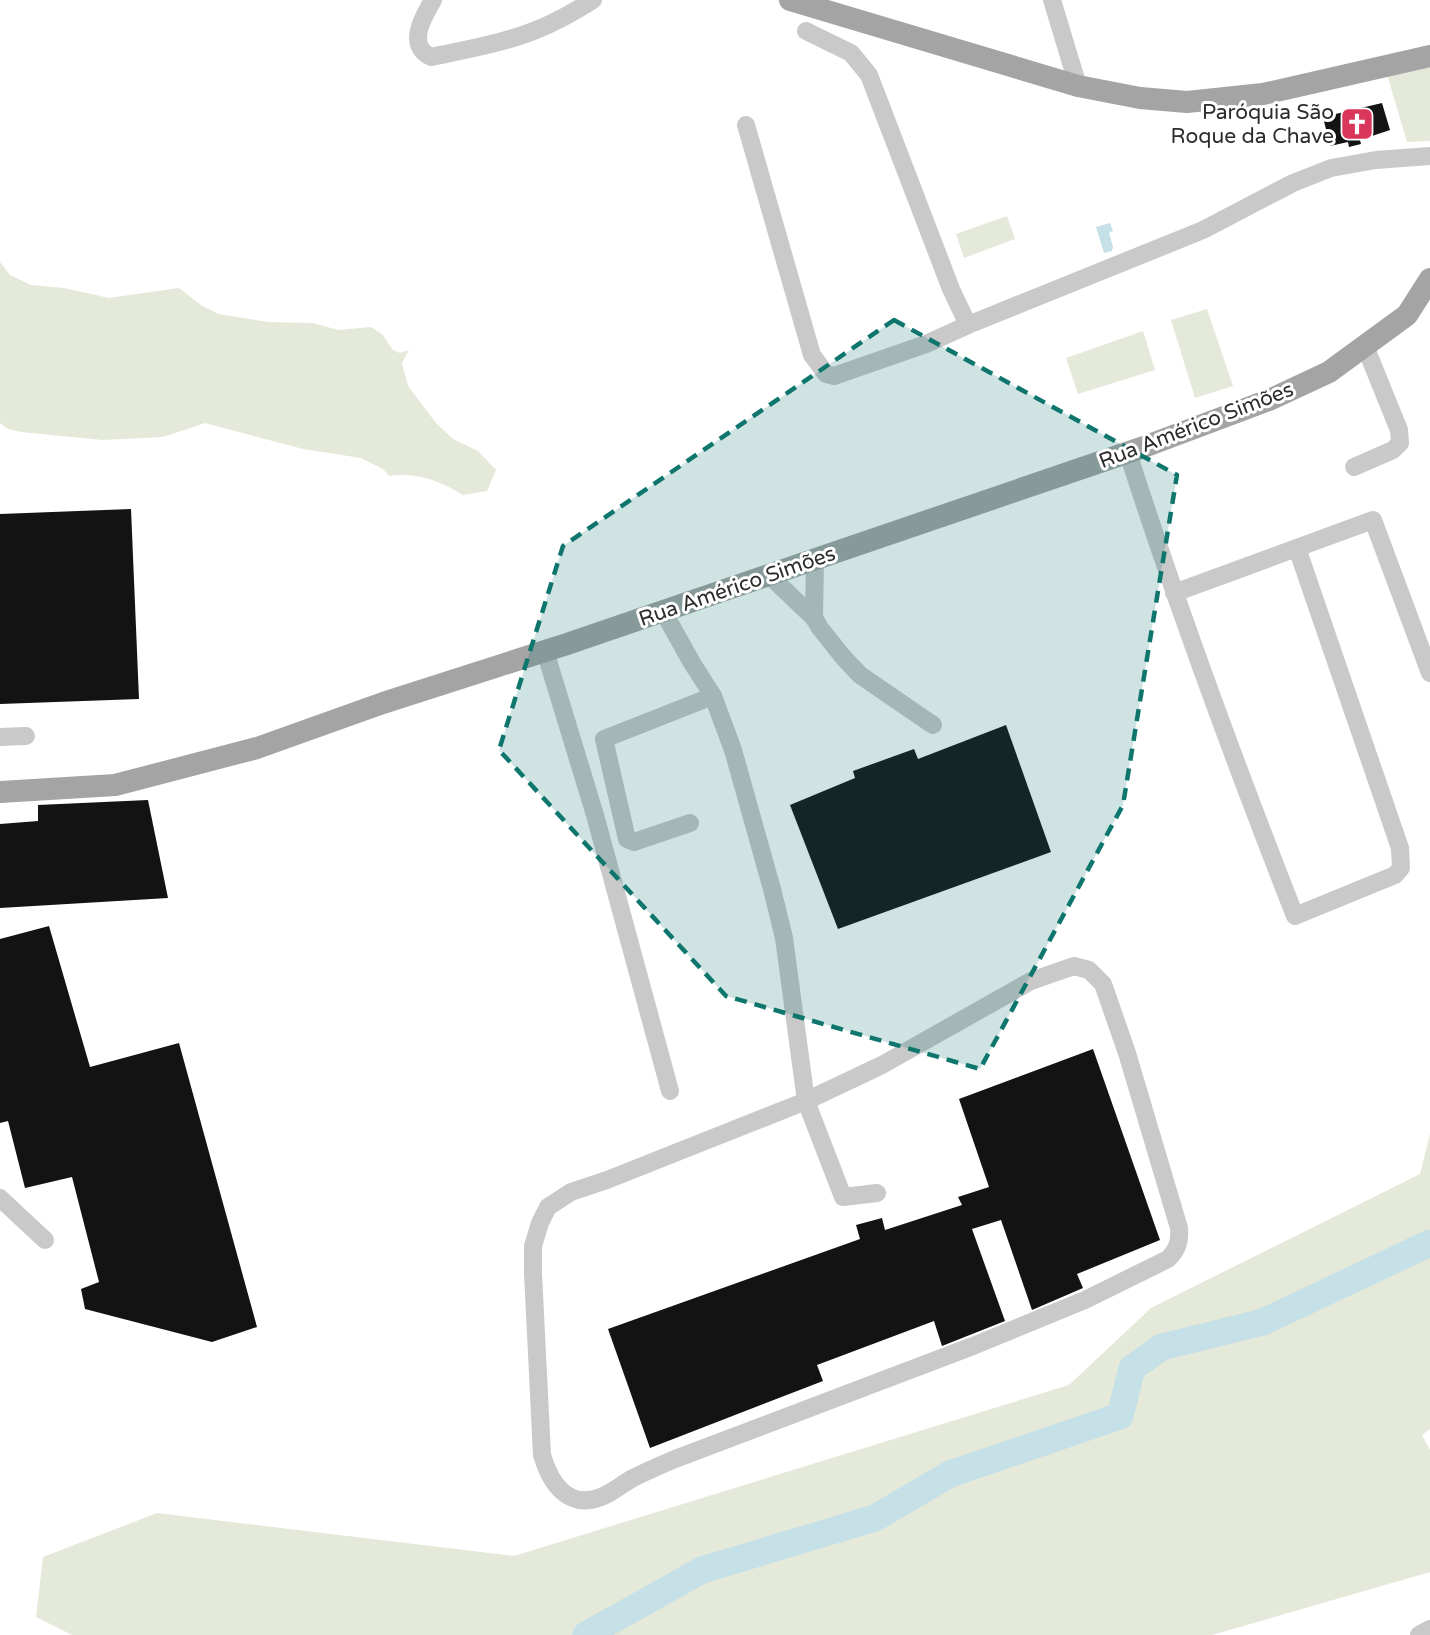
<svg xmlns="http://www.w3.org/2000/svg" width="1430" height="1635" font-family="'Varela Round',sans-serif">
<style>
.green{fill:#e4e9d9}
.water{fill:#c6e0e8}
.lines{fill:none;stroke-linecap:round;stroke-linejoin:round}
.river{stroke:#c6e0e8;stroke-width:27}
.building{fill:#131313}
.minor{stroke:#c9c9c9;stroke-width:18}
.major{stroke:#a4a4a4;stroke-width:22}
.marked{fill:#0f766e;fill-opacity:0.2;stroke:#0f766e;stroke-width:4.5;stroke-dasharray:12 8;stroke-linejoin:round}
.labels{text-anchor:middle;stroke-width:6;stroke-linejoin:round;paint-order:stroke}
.poi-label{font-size:21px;fill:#2c2c2c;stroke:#fff;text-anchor:end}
.street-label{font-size:21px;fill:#2c2c2c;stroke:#fff}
</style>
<rect width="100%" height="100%" fill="#fff"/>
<!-- green -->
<g class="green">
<path d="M1430 65V141L1407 142 1386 71Z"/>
<path d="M1007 216 1015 239 964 258 956 234Z"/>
<path d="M0 262 10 275 31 285 64 288 109 298 179 288 202 306 219 314 268 322 313 323 338 330 371 327 382 334 393 350 400 353 409 350 402 363 408 386 436 423 453 439 478 451 496 470 487 491 463 495C442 482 415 471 389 476L383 469 361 458 303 449 205 423 163 437 102 440 21 432 8 429 0 423Z"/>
<path d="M1207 309 1233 386 1195 398 1171 320Z"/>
<path d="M1143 331 1155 370 1078 394 1066 358Z"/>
<path d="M1430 1134V1429L1422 1435 1430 1450V1572L1212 1635H72L36 1617 43 1557 157 1513 514 1556 1069 1385 1151 1308 1420 1174Z"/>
</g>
<!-- water -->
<path class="water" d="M1110 223 1113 231 1109 233 1113 247 1112 251 1104 253 1096 227Z"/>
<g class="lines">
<!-- river -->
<path class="river" d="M586 1635 702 1570 875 1518 950 1474 1120 1416 1132 1368 1162 1347 1263 1322 1430 1243"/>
</g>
<!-- building -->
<g class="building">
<path d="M1382 103 1390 130 1360 140 1361 144 1349 147 1348 142 1330 146 1323 117Z"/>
<path d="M131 509 139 699 0 704V514Z"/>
<path d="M1006 725 1051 852 838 929 790 805 855 778 853 771 914 749 918 759Z"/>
<path d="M148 800 168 898 0 908V824L38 821V805Z"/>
<path d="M49 926 90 1067 179 1043 257 1327 212 1342 85 1309 81 1289 99 1282 72 1177 25 1188 8 1121 0 1123V939Z"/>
<path d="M1093 1049 1160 1240 1077 1274 1083 1288 1032 1310 1001 1220 972 1229 1005 1321 942 1346 934 1321 817 1365 823 1381 650 1448 608 1329 860 1239 856 1225 882 1218 885 1230 962 1205 958 1197 989 1187 959 1099Z"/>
</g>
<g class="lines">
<!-- minor -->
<g class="minor">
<path d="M433 0C423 17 406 45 431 57 464 50 499 44 531 32 553 24 574 12 593 0"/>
<path d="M1052 0 1078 86"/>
<path d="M806 31 851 53 869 75 951 289 968 325 1203 230 1293 183 1331 168 1376 160 1430 156"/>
<path d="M746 125 812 355 826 374 834 376 926 344 968 325"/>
<path d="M1128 453C1178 609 1235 763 1295 916L1395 875 1401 868 1400 848 1297 548"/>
<path d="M1354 467 1393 450 1400 443 1399 430 1365 346"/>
<path d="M815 559 814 618 820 628 843 657 860 675 933 725"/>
<path d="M769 575 814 618"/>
<path d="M1174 593 1373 520 1430 673"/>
<path d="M663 611 692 663 713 696 733 750 772 889 784 938 806 1101 843 1197 877 1193"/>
<path d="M545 651 595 815 670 1091"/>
<path d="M0 737 26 736"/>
<path d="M690 823 634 842 627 839 604 739 713 696"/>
<path d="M1074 966 1089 970 1103 984 1127 1053 1179 1228C1180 1241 1178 1249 1168 1259L1085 1300 973 1346 675 1459C661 1465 647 1471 633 1478 622 1484 612 1493 601 1497 567 1510 550 1482 542 1455L533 1273V1246L540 1223 548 1207 571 1192 607 1180 806 1101 882 1065 1031 981Z"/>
<path d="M0 1198 45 1240"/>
<path d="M1419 1635 1430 1629"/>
</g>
<!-- major -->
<g class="major">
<path d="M790 0 1078 86 1140 98 1187 102 1263 94 1430 56"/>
<path d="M0 792 115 785 257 748 383 703 567 644 1141 448 1269 400 1329 372 1407 315 1430 279"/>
</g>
</g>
<!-- marked area -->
<path class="marked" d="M894 320 1177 475 1123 805 980 1069 726 996 499 750 563 546Z"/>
<!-- icons -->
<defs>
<symbol id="church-square" viewBox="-11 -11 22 22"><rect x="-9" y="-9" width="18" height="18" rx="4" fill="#da365b" stroke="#fff"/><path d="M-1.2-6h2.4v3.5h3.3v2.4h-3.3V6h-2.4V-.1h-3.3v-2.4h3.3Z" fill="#fff"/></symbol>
</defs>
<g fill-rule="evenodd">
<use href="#church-square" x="1338" y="105" width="38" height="38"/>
</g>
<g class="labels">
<!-- poi labels -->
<g class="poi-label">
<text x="1334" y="119">Paróquia São<tspan x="1334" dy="24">Roque da Chave</tspan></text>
</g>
<!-- street labels -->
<g class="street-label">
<text transform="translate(1196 425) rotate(-21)" y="7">Rua Américo Simões</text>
<text transform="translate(737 586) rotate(-19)" y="7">Rua Américo Simões</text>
</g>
</g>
</svg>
